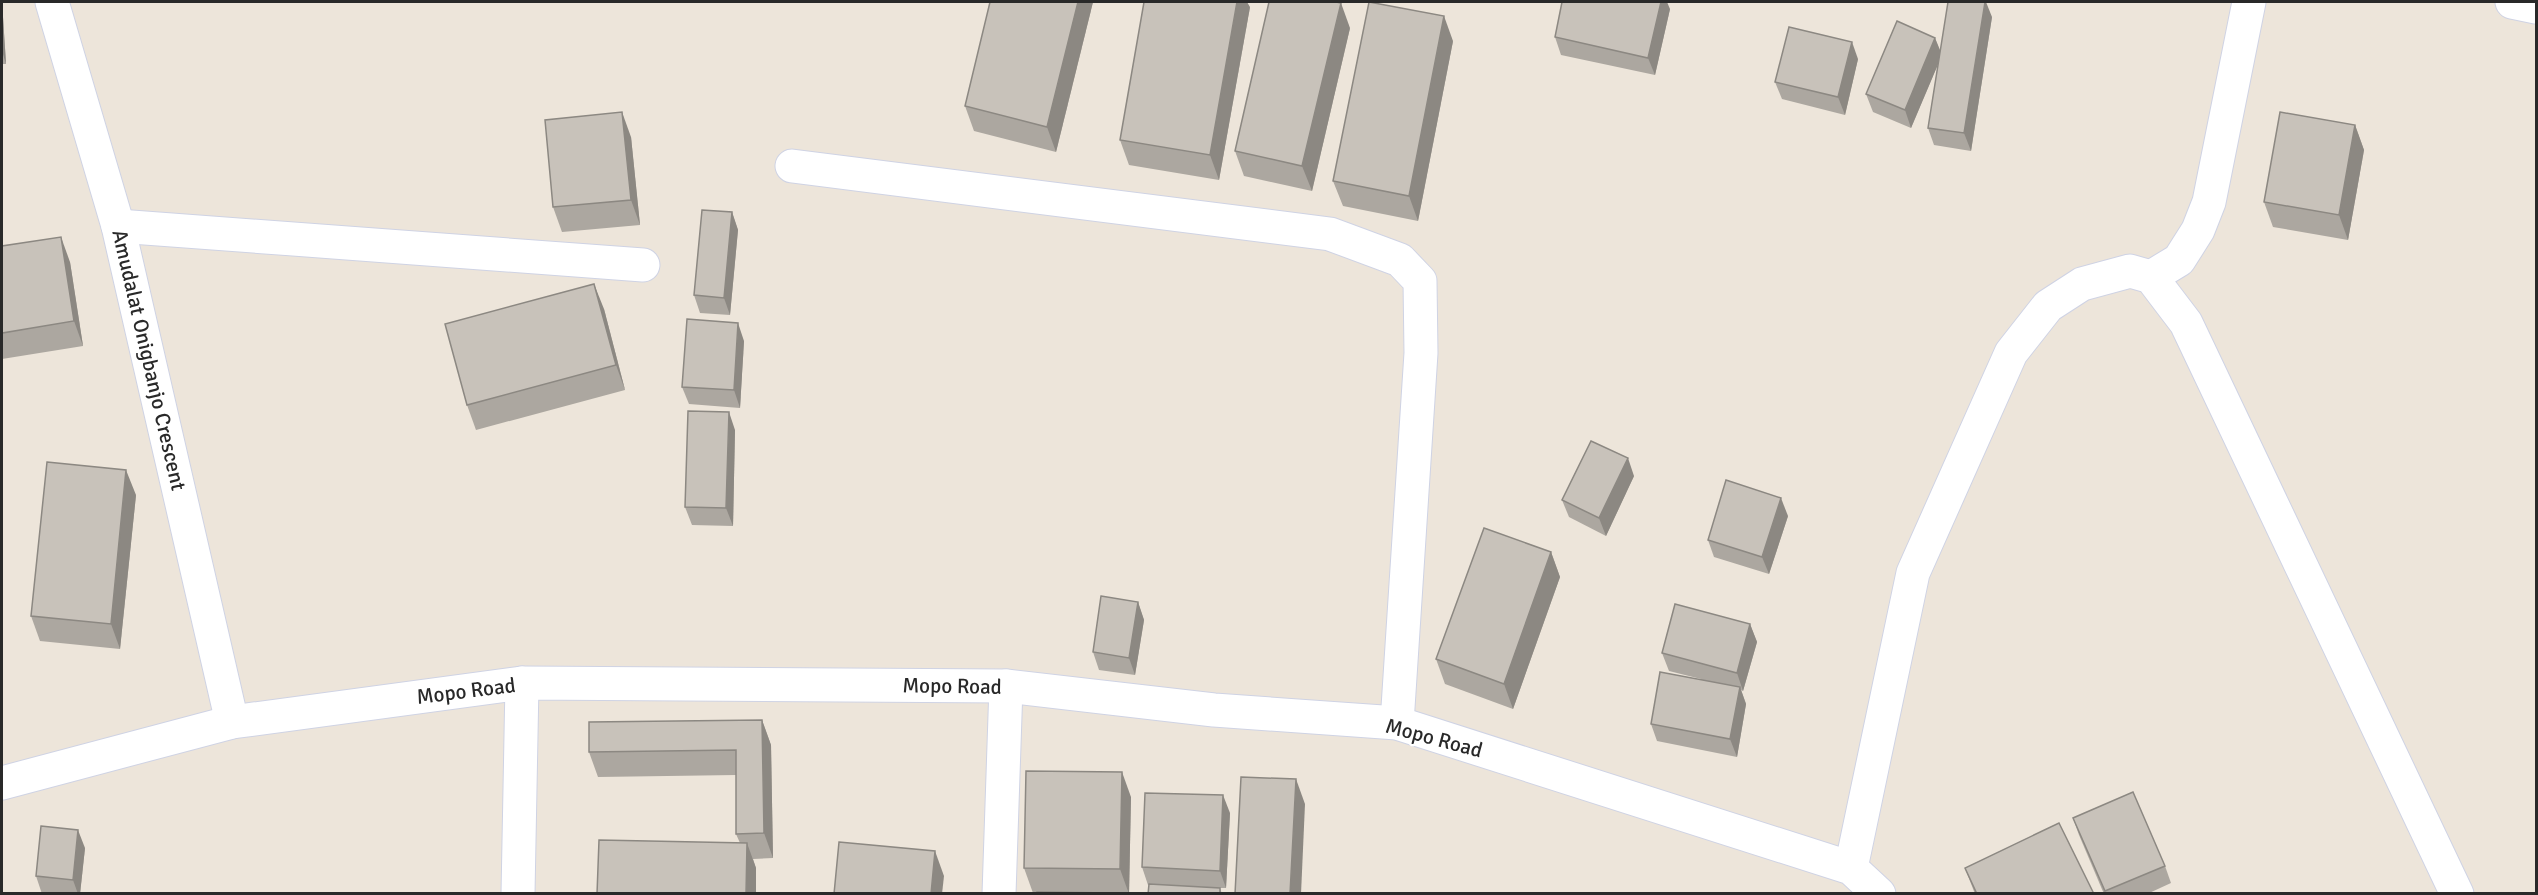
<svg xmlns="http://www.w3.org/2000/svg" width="2538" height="895" font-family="Signika,sans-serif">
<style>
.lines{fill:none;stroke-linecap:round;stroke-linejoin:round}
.minor-casing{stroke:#cfd3e4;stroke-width:35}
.minor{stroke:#fff;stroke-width:33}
.wall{fill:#aca7a0}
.shaded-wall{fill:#8c8882}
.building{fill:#c8c2ba;stroke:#8c8882;stroke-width:1.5}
.labels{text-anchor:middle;stroke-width:4.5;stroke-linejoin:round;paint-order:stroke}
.street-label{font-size:21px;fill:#292929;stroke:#fff}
</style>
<rect width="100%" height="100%" fill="#ede5da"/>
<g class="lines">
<defs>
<g id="minor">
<path d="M52 2 118 226 232 722"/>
<path d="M2512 2 2536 7"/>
<path d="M792 166 1330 234 1400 260 1420 281 1421 353 1397 723"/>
<path d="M118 226 643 265"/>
<path d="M2151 277 2179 260 2198 230 2209 202 2249 2"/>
<path d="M2 783 232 722 522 683 1006 686 1214 710 1397 723 1851 868 1879 894"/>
<path d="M1851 868 1913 573 2011 353 2048 306 2082 284 2130 271 2151 277 2186 323 2457 894"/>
<path d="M518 894 522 683"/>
<path d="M999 894 1006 686"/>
</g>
</defs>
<!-- minor casing -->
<use href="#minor" class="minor-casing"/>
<!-- minor -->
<use href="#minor" class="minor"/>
</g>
<!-- wall -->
<g class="wall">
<path d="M2 2 6 64H2Z"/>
<path d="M1093 2 1056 152 974 131 965 106Z"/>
<path d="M1250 7 1219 180 1129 165 1120 140Z"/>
<path d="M1670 9 1655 75 1561 55 1555 37Z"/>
<path d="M1992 17 1971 151 1934 145 1928 128 1938 64 1911 128 1873 112 1866 94 1935 38 1940 51Z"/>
<path d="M1350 28 1312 191 1244 176 1235 151Z"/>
<path d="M1453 41 1418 221 1343 206 1333 181Z"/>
<path d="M1858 59 1845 115 1782 99 1775 82Z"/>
<path d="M2355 125 2364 150 2348 240 2273 227 2264 202Z"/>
<path d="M631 137 640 225 562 232 553 207Z"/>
<path d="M732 212 738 230 730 315 700 313 694 295Z"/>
<path d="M2 246 70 262 83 346 2 359Z"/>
<path d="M604 309 625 390 476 430 467 405Z"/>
<path d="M744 341 740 408 689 404 682 387Z"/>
<path d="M735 430 733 526 692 525 685 507Z"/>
<path d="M1634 476 1606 536 1569 517 1562 500Z"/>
<path d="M136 495 120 649 40 641 31 616Z"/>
<path d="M1788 516 1769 574 1714 557 1708 540Z"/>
<path d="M1551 552 1560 577 1513 709 1445 684 1436 659Z"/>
<path d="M1138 602 1144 620 1135 675 1099 670 1093 652Z"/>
<path d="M1750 624 1757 642 1743 691 1741 690 1746 704 1737 757 1657 741 1651 724 1701 679 1669 671 1662 653Z"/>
<path d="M762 720 771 745 773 858 753 859 756 868V894H597L740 843 736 834V775L598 777 589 752Z"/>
<path d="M1131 797 1129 894 1033 893 1024 868Z"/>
<path d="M1230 813 1226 888H1220L1222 894 1148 885 1142 867Z"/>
<path d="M2073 818 2165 866 2171 883 2147 894H2104L2079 835Z"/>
<path d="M2059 823 2093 894H1975L1965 868Z"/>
<path d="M85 848 80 894H42L36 876Z"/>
</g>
<!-- shaded-wall -->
<g class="shaded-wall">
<path d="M2 2 6 64 2 51Z"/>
<path d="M1078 2H1093L1056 152 1047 127Z"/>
<path d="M1237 2H1247L1250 7 1219 180 1210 155Z"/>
<path d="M1661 2H1667L1670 9 1655 75 1648 58Z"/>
<path d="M1985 2H1986L1992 17 1971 151 1964 133Z"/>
<path d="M1341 3 1350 28 1312 191 1302 166Z"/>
<path d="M1444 16 1453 41 1418 221 1409 196Z"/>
<path d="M1935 38 1942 55 1911 128 1905 110Z"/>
<path d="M1852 42 1858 59 1845 115 1838 97Z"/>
<path d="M622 112 631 137 640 225 631 200Z"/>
<path d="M2355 125 2364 150 2348 240 2339 215Z"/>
<path d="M732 212 738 230 730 315 724 298Z"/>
<path d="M61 237 70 262 83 346 74 321Z"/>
<path d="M594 284 604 309 625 390 616 365Z"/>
<path d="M738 323 744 341 740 408 734 390Z"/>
<path d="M729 412 735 430 733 526 726 508Z"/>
<path d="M1628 458 1634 476 1606 536 1599 518Z"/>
<path d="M126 470 136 495 120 649 111 624Z"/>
<path d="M1781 498 1788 516 1769 574 1762 557Z"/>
<path d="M1551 552 1560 577 1513 709 1504 684Z"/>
<path d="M1138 602 1144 620 1135 675 1129 658Z"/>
<path d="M1750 624 1757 642 1743 691 1737 673Z"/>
<path d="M1740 687 1746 704 1737 757 1730 739Z"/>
<path d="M762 720 771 745 773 858 764 833Z"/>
<path d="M1122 772 1131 797 1129 894 1120 869Z"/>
<path d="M1296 779 1305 804 1301 894H1290Z"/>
<path d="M1223 795 1230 813 1226 888 1220 871Z"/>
<path d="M78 830 85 848 80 894H78L73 880Z"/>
<path d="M747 843 756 868V894H746Z"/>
<path d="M935 851 944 876 942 894H931Z"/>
</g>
<!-- building -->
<g class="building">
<path d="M990 2H1078L1047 127 965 106Z"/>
<path d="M1144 2H1237L1210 155 1120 140Z"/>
<path d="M1269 2H1336L1341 3 1302 166 1235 151Z"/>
<path d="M1369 2 1444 16 1409 196 1333 181Z"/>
<path d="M1562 2H1661L1648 58 1555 37Z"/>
<path d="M1948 2H1985L1964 133 1928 128Z"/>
<path d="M1897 21 1935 38 1905 110 1866 94Z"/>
<path d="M1789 27 1852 42 1838 97 1775 82Z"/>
<path d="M622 112 631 200 553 207 545 120Z"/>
<path d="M2280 112 2355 125 2339 215 2264 202Z"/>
<path d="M702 210 732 212 724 298 694 295Z"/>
<path d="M61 237 74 321 2 333V246Z"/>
<path d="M594 284 616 365 467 405 445 324Z"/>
<path d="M687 319 738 323 734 390 682 387Z"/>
<path d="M688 411 729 412 726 508 685 507Z"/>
<path d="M1591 441 1628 458 1599 518 1562 500Z"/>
<path d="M47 462 126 470 111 624 31 616Z"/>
<path d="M1726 480 1781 498 1762 557 1708 540Z"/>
<path d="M1484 528 1551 552 1504 684 1436 659Z"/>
<path d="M1101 596 1138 602 1129 658 1093 652Z"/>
<path d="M1675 604 1750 624 1737 673 1662 653Z"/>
<path d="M1660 672 1740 687 1730 739 1651 724Z"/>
<path d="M762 720 764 833 736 834V750L589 752V722Z"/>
<path d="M1026 771 1122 772 1120 869 1024 868Z"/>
<path d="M1241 777 1296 779 1290 894H1235Z"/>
<path d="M2133 792 2165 866 2105 891 2073 818Z"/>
<path d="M1145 793 1223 795 1220 871 1142 867Z"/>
<path d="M2059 823 2093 892 2090 894H1977L1965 868Z"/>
<path d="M41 826 78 830 73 880 36 876Z"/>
<path d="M599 840 747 843 746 894H597Z"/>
<path d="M839 842 935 851 931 894H834Z"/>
<path d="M1149 884 1220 888V894H1148Z"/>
<path d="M1037 892 1113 893V894H1037Z"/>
</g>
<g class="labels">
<!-- street labels -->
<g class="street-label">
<text transform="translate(149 360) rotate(77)" y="7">Amudalat Onigbanjo Crescent</text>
<text transform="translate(952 686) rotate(1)" y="7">Mopo Road</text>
<text transform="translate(466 691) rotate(-7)" y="7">Mopo Road</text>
<text transform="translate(1434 738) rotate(15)" y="7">Mopo Road</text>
</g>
</g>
<!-- border -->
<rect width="2538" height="895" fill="none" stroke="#292929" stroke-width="6"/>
</svg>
